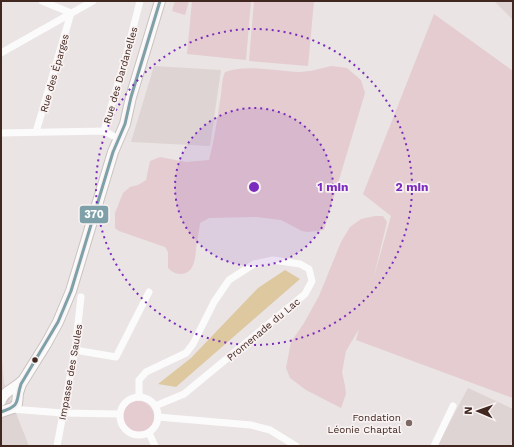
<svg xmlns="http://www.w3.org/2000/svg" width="514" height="447" font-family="'Work Sans',sans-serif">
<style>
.built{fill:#ded4d3}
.green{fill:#e4ccd0}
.water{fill:#ddc8a0}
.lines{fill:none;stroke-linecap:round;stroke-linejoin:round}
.secondary-casing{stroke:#cac2c0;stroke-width:12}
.street{stroke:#fcfbfb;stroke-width:7}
.secondary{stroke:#fcfbfb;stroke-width:10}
.bus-1-casing{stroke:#f9f2f2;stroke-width:6}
.bus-1{stroke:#7ea0a8;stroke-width:3}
.ring{fill:none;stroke:#7b2cbf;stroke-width:2;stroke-dasharray:2 4}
.bus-dot{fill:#40271f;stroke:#f9f2f2;stroke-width:1.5}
.poi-dot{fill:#7c6964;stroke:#f9f2f2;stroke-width:1.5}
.labels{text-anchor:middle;stroke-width:3.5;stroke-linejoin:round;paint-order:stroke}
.street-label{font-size:10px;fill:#40271f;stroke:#f9f2f2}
.poi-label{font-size:10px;fill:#40271f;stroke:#f9f2f2;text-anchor:end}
.centre{fill:#7b2cbf;stroke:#f9f2f2;stroke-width:2}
.ring-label{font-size:12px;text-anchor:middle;font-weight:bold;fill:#7b2cbf;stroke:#f9f2f2;stroke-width:3.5;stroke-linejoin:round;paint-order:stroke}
.line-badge{stroke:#f9f2f2;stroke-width:1.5}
.badge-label{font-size:11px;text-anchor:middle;font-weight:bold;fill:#fff}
</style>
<rect width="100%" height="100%" fill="#eae4e4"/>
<!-- built -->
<g class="built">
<path d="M494 1H513V20Z"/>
<path d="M154 66 221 70 210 146 131 142Z"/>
<path d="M1 348 4 383 29 446H1Z"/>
<path d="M468 388 513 409V440L510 446H437Z"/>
</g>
<!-- green -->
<g class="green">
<path d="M175 1H189L185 15 172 11Z"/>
<path d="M192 1H251L246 60 187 54Z"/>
<path d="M254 1H314L308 66 249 61Z"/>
<path d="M434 14 513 71V398L356 340 359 329 346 351 342 372 345 386 346 394 341 408 306 390 290 378 286 368 291 342 304 323 319 296 341 242 350 227 361 219 375 216H383L387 222 373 280 391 216 363 194Z"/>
<path d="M332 66 347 68 361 80 365 93 324 230 308 232 302 231 281 220 257 217 209 218 200 223C199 229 198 236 197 242 195 252 197 272 182 274 176 274 172 272 168 268V252L165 247 119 231 115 228V213L123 193 130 187 138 185 146 180 150 161 160 157 186 162 209 160C214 141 217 121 220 101 222 91 221 82 225 72 248 64 274 71 299 72 310 72 322 68 332 66Z"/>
<circle cx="138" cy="417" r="16"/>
</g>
<!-- water -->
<path class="water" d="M285 270 300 279 176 387 158 384 191 358 258 288Z"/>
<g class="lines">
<defs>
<g id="secondary">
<path d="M1 401C3 392 14 389 21 382"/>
<path d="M1 412 13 408 17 404 18 393 21 384 46 344 58 322 71 291 113 152 125 124 131 97 160 1"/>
</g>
</defs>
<!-- secondary casing -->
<use href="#secondary" class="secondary-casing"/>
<!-- street -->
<g class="street">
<path d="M1 53 93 1"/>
<path d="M104 131 126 56 140 1"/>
<path d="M36 132 71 13 42 1"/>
<path d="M1 133 104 131 119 139"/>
<path d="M75 350 116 357 149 292"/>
<circle cx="139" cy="416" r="19"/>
<path d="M139 397V380L146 372 186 353 193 344 214 302 229 280 254 264 273 260 300 264 309 269 312 281 305 294 184 394 155 406"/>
<path d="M11 409 63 413 119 414"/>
<path d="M158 417 251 425 270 430 296 446"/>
<path d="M149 433 155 446"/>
<path d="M57 446 75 350 81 297"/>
<path d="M434 446 453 406"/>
</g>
<!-- secondary -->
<use href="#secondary" class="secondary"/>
<defs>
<path id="bus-1" d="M1 412C22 405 15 402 21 384L58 322 71 291 113 152 125 124 131 97 160 1"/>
</defs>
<!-- bus-1 casing -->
<use href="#bus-1" class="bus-1-casing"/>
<!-- bus-1 -->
<use href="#bus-1" class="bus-1"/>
</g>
<!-- distance rings -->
<circle cx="254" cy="187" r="79" fill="#7b2cbf" fill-opacity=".12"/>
<g class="ring">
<circle cx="254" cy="187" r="79"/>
<circle cx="254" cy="187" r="158"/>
</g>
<!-- markers -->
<circle class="bus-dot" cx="35" cy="360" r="3.5"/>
<circle class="poi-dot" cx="409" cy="423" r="4"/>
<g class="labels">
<!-- street labels -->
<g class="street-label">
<text transform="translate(54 73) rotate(-74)" y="4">Rue des Éparges</text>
<text transform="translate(120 75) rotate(-74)" y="4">Rue des Dardanelles</text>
<text transform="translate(263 329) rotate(-40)" y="4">Promenade du Lac</text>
<text transform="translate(70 372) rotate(-80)" y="4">Impasse des Saules</text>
</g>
<!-- poi labels -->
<g class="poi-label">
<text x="401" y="421">Fondation<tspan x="401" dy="12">Léonie Chaptal</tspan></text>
</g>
</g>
<circle cx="254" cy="187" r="6" class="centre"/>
<g class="ring-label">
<text x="333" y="191">1 min</text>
<text x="412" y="191">2 min</text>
</g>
<rect class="line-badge" x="79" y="205" width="30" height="19" rx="4" fill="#7ea0a8"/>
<g class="badge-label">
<text x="94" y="218">370</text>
</g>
<!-- border -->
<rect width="514" height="447" fill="none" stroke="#40271f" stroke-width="4"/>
<!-- north arrow -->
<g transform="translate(478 411) rotate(272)" stroke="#f9f2f2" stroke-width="3" paint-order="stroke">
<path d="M0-3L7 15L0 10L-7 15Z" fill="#40271f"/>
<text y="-6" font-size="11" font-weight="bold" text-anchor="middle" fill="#40271f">N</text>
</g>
</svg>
